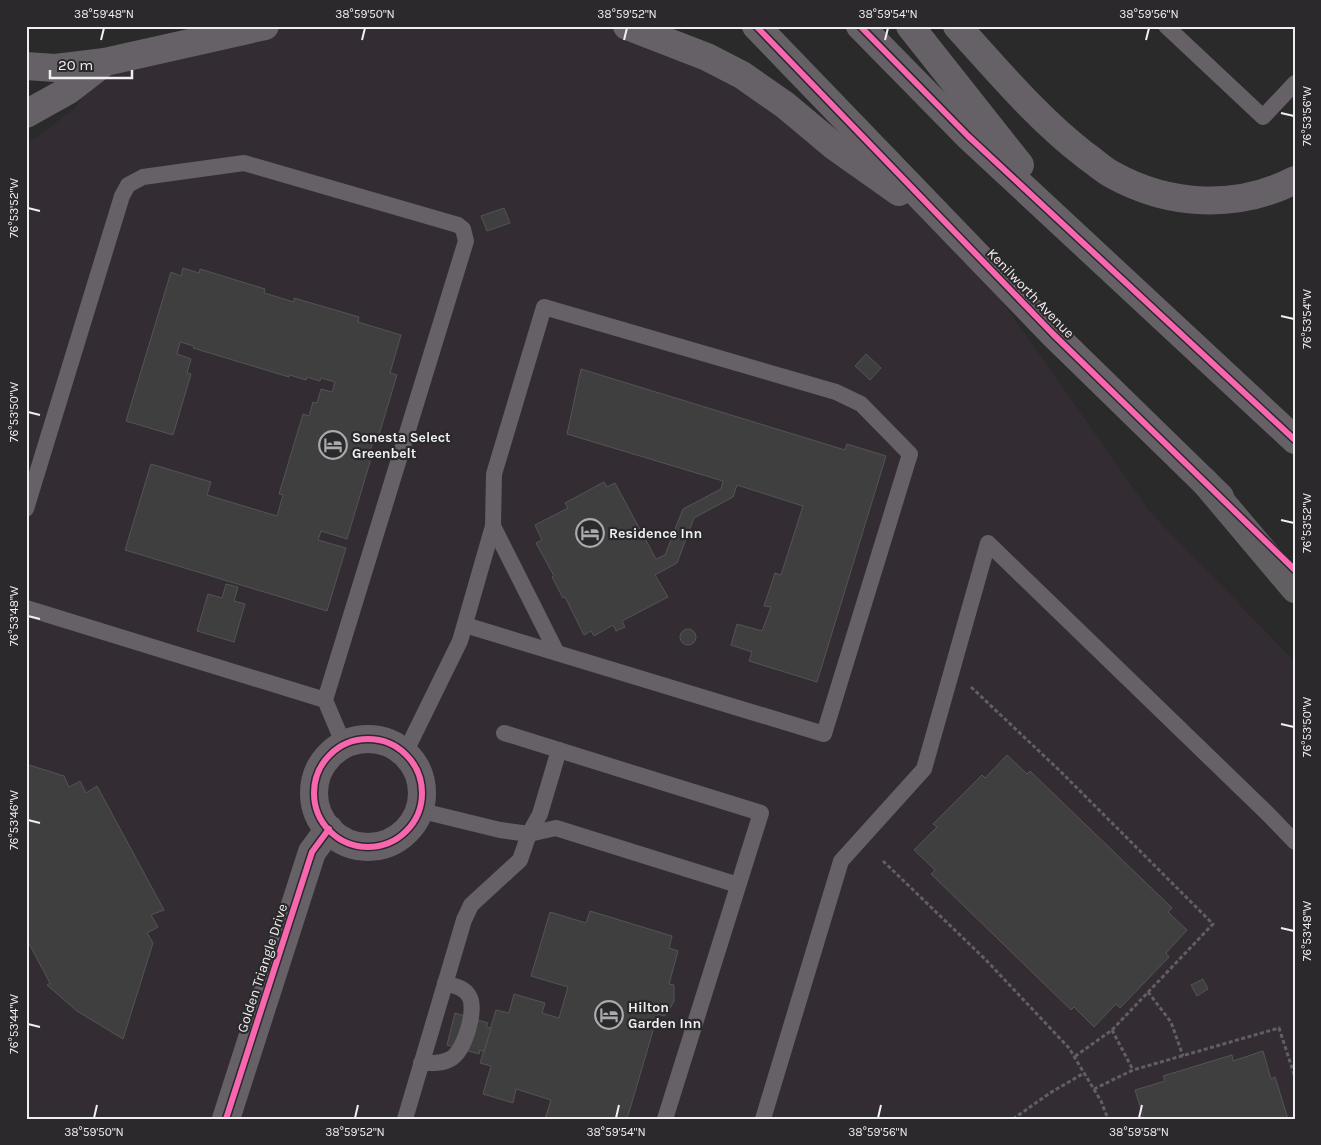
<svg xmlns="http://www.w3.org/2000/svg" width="1321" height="1145" font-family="Karla,sans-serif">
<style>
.built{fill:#332d33}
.building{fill:#3f3f3f;stroke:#545454}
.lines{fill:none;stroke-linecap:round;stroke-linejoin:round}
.path{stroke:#615f61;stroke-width:3;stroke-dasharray:4 2.5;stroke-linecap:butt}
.lane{stroke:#666166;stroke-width:16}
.street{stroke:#666166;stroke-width:28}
.primary{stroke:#666166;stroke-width:28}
.highway{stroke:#625f63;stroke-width:28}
.cycleway-casing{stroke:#2b292b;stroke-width:9}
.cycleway{stroke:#f766af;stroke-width:6}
.ticks{fill:none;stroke:#efeef0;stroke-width:2}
.labels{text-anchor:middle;stroke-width:4.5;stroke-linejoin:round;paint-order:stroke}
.street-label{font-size:14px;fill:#efeef0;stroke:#2b292b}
.poi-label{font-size:14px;font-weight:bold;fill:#efeef0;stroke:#2b292b;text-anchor:start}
.neatline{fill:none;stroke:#efeef0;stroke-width:2}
.ticks-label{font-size:12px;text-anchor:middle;fill:#efeef0}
</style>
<rect width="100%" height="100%" fill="#2a2a2a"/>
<!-- built -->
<path class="built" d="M265 26H627L707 57 950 227 1150 512 1295 662V1119H26V145L75 108 105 62Z"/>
<!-- building -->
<g class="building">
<path d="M504 208 510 223 487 231 481 216Z"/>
<path d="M183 268 199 273 200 269 265 289 264 293 294 302V298L359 317 358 322 401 335 390 373 397 375 378 438 374 437 370 452H373L347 539 321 531 318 540 346 548 327 611 125 550 151 464 211 482 207 495 277 516 283 495 279 494 303 414 309 416 313 402 317 403 321 389 332 392 335 382 321 378 320 381 307 377 306 380 290 375 289 377 193 348 194 346 180 342 177 354 191 359 187 373 191 374 173 435 126 421 171 272 181 276Z"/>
<path d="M866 354 881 368 870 380 855 366Z"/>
<path d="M581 369 845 450 847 444 886 456 817 682 749 661 752 652 731 645 737 624 762 631 771 607 764 606 775 573 781 575 803 506 737 485 733 497 694 518 677 563 655 575 668 597 622 621 625 627 616 631 613 625 594 636 591 631 584 635 565 597 563 598 552 577 554 576 536 543 542 540 535 525 568 508 565 503 604 482 607 487 615 483 656 559 665 555 683 509 721 489 723 481 567 434Z"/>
<path d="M226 584 238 587 234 601 245 604 234 642 197 631 208 594 222 598Z"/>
<circle cx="688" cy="637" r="8"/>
<path d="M1007 755 1027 774 1030 771 1172 908 1168 912 1187 930 1166 953 1169 957 1120 1008 1116 1004 1094 1027 1074 1007 1071 1010 931 874 935 870 914 850 937 827 933 824 982 775 985 778Z"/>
<path d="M26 764 64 776 69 787 80 781 86 793 97 786 164 910 151 915 158 927 147 933 153 943 123 1039 77 1011 47 985 50 983 26 938Z"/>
<path d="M590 911 672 936 669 948 678 951 669 984 674 985V1001L667 1014 664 1016 658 1014 627 1119H545L551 1100 516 1089 513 1103 483 1094 491 1066 480 1063 496 1010 509 1013 514 994 545 1003 542 1013 559 1018 568 987 531 976 550 912 586 923Z"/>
<path d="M1203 979 1208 989 1197 996 1191 985Z"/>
<path d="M455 1013 488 1023 486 1027 491 1028 484 1052 480 1050 479 1054 447 1045Z"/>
<path d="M1263 1051 1271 1079 1275 1077 1288 1119H1137L1143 1116 1135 1090 1165 1081 1163 1076 1232 1055 1233 1061Z"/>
</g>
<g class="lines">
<!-- path -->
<g class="path">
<path d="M971 687 1059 770 1213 924 1112 1030 1074 1057"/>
<path d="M883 861 985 959 1069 1048 1101 1101 1108 1119"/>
<path d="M1148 992 1171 1022 1183 1056"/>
<path d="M1112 1030 1133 1070"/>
<path d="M1094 1089 1133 1070 1279 1028 1295 1077"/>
<path d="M1013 1119 1050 1093 1084 1073"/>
</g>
<!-- lane -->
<g class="lane">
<path d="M1166 26 1263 117 1295 83"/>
<path d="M26 509 122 196 128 185 143 177 244 163 458 225 463 229 466 241 325 700 344 745"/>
<path d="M493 526 557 653"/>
<path d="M26 608 325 700"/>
<path d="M504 733 761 813 665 1119"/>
<path d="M405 753 460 641 493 526 494 474 544 307 836 392 861 404 910 454 824 734 465 625"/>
<path d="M418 810 500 830 529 834 556 828 738 885"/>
<path d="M421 1063C432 1063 443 1064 452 1058 465 1049 477 1009 469 996 464 987 454 986 445 983"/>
<path d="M405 1119 464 920 471 905 520 860 529 834 540 814 559 750"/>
<path d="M763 1119 841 861 924 769 988 543 1269 815 1295 842"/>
</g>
<!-- street -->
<g class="street">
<circle cx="368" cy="793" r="54"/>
<path d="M226 1119 312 852 329 829"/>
</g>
<!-- primary -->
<g class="primary">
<path d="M627 26 707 57 742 75 785 105 834 146 899 192"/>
<path d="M756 26 1053 334 1220 497"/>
<path d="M860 26 968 136 1295 440"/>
<path d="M910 26 1020 165"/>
<path d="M957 26C998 71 1037 118 1085 155 1094 161 1103 170 1113 175 1169 206 1237 210 1295 180"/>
<path d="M26 66 55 68 105 62 265 26"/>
<path d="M26 114 69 90 105 62"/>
</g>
<!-- highway -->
<path class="highway" d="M1204 481 1295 589"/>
<defs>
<g id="cycleway">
<path d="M756 26 1053 334 1295 570"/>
<path d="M860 26 968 136 1295 440"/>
<circle cx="368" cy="793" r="54"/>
<path d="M226 1119 312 852 329 829"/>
</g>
</defs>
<!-- cycleway casing -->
<use href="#cycleway" class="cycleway-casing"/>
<!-- cycleway -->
<use href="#cycleway" class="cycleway"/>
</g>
<!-- ticks -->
<path class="ticks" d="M101 40 104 28M362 40 365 28M624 40 627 28M885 40 888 28M1146 40 1149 28M1281 113 1294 116M28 208 40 211M1281 316 1294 319M28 412 40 415M1281 520 1294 523M28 616 40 619M1281 724 1294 727M28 820 40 823M1281 928 1294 931M28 1024 40 1027M94 1118 97 1105M355 1118 358 1105M616 1118 619 1105M878 1118 881 1105M1139 1118 1142 1105"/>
<!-- icons -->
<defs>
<symbol id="hotel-ring" viewBox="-11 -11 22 22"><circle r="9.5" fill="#2b292b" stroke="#aaa9ab" stroke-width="1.5"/><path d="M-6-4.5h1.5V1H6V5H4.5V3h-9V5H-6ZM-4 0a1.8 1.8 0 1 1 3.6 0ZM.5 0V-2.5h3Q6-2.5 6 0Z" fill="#aaa9ab"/></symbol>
</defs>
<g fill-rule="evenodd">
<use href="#hotel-ring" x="317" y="429" width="32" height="32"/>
<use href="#hotel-ring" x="574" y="517" width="32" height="32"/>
<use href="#hotel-ring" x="593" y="999" width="32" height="32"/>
</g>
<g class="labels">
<!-- street labels -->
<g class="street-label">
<text transform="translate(1031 293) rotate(46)" y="5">Kenilworth Avenue</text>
<text transform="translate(262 968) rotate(-72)" y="5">Golden Triangle Drive</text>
</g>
<!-- poi labels -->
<g class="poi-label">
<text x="352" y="442">Sonesta Select<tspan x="352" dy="16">Greenbelt</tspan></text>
<text x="609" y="538">Residence Inn</text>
<text x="628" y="1012">Hilton<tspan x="628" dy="16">Garden Inn</tspan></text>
</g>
</g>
<!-- border -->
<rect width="1321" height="1145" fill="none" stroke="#2b292b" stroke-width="55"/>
<!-- scale -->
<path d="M50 70v8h82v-8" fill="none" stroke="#efeef0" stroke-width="2.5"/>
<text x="58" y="70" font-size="15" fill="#efeef0" stroke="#2b292b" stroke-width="4" paint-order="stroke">20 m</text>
<rect x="28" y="28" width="1266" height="1090" class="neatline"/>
<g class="ticks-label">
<text x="104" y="18">38°59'48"N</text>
<text x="365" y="18">38°59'50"N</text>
<text x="627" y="18">38°59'52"N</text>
<text x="888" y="18">38°59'54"N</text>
<text x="1149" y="18">38°59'56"N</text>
<text transform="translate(1307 116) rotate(-90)" y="4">76°53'56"W</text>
<text transform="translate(14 208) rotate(-90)" y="4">76°53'52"W</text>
<text transform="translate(1307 319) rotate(-90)" y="4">76°53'54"W</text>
<text transform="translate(14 412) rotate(-90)" y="4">76°53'50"W</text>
<text transform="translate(1307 523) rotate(-90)" y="4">76°53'52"W</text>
<text transform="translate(14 616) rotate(-90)" y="4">76°53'48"W</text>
<text transform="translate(1307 727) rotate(-90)" y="4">76°53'50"W</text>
<text transform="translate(14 820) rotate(-90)" y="4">76°53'46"W</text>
<text transform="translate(1307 931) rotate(-90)" y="4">76°53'48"W</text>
<text transform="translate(14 1024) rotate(-90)" y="4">76°53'44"W</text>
<text x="94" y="1136">38°59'50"N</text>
<text x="355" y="1136">38°59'52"N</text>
<text x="616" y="1136">38°59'54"N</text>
<text x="878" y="1136">38°59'56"N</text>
<text x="1139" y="1136">38°59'58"N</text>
</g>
</svg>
